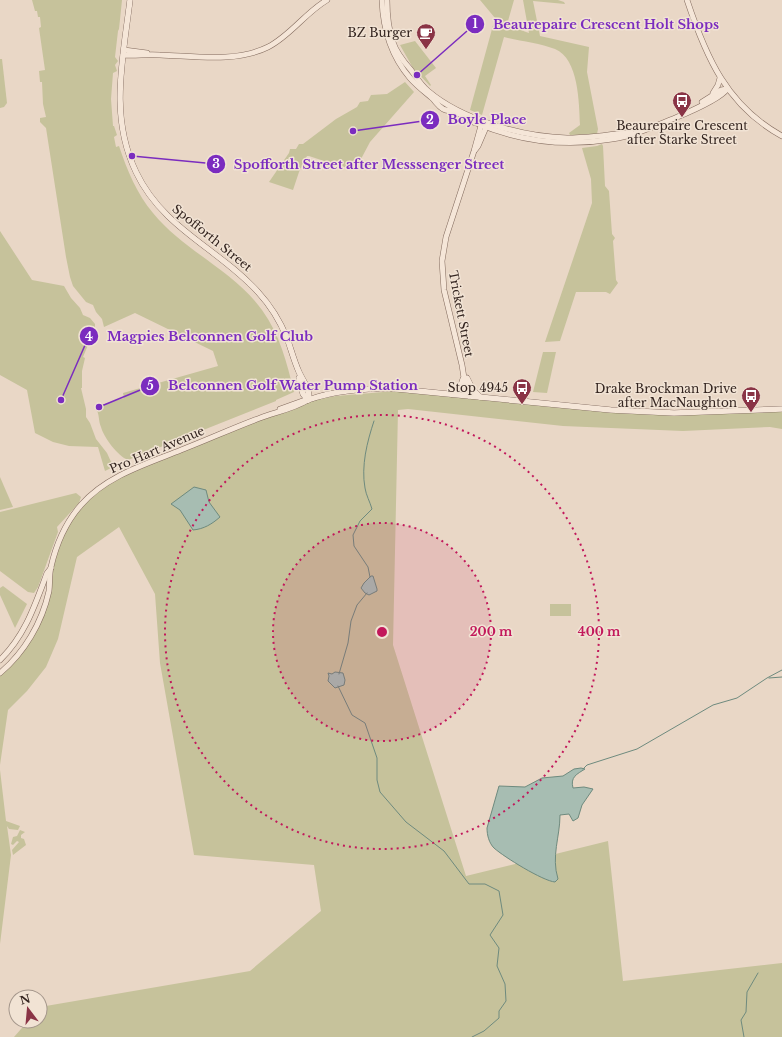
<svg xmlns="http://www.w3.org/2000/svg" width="782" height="1037" font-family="'Libre Baskerville',serif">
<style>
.green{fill:#c6c29b}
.water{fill:#a7bdb2;stroke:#6e8a7e}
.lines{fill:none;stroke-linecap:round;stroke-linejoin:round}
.stream{stroke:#6e8a7e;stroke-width:1}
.tertiary-casing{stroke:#826a5d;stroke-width:6}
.secondary-casing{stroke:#644b41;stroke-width:6}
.tertiary{stroke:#f5e6d8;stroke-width:5}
.secondary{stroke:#f5e6d8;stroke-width:5.5}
.ring{fill:none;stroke:#c2185b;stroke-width:2;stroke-dasharray:2 4}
.labels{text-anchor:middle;stroke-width:3;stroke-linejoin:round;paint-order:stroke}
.poi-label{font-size:12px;fill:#342520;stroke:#f1e3d4;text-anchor:end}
.street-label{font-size:12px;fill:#342520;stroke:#f1e3d4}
.centre{fill:#c2185b;stroke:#f1e3d4;stroke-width:2}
.ring-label{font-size:12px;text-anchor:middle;font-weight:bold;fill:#c2185b;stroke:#f1e3d4;stroke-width:3;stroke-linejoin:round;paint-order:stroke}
.leader{fill:none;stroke:#7b2cbf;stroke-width:1.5}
.callout-dot{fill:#7b2cbf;stroke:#f1e3d4;stroke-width:1.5}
.mark-label{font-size:12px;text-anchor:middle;font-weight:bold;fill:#fff}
.callout-label{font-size:13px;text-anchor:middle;font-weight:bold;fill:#7b2cbf;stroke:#f1e3d4;stroke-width:3;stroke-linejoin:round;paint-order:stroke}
</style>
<rect width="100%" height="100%" fill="#e9d7c6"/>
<!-- green -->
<g class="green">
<path d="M32 0H122L119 29 118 31 115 57 118 61 115 65 117 71 113 73 111 99 113 126H114L117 135 114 137 116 147 119 146C127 170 137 194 153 213 184 251 233 270 262 310 280 335 287 363 294 392L276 400V401L128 460C118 456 104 438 101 427 98 420 100 414 95 407L124 398 123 393 218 366 213 351 135 313 104 327 102 319 96 312 93 305 86 302 73 286 70 277 66 257 46 128 40 122V118L46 117 43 104 42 82H40L39 71 45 70 39 28 41 27 40 17H38L37 11H35Z"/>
<path d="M480 0H514L508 21C511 24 524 32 529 33L523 0H558L564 2 565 4 533 1 540 36 589 47 587 72 598 129 597 134 570 135 569 133 580 125C579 103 579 59 555 49 540 43 520 41 504 37L482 115 470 110 495 18Z"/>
<path d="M415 41 436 68 425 76 431 85 430 86 413 68 400 45Z"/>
<path d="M0 59H2L7 103 4 107 0 108Z"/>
<path d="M405 82 414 92 370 142 361 159 355 161 352 167H342L309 156H307L299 172 293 190 269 182 289 153 290 149H296L299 144H303L336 119 357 107 360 102 368 101 371 95 387 94Z"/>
<path d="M602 144 603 146 605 186 609 191 612 234 615 238 613 241 616 280 618 283 610 294 606 292H576L560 341 545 342 592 203 591 179 582 148 597 146Z"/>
<path d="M0 231 32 280 64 286 71 298 80 308 83 315 90 318 95 324V328L83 357 85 358 82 371V388H81L86 409V417L90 423 96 439 107 453 112 464 111 468 105 471 98 447 69 446 53 442 35 433 27 390 0 375Z"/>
<path d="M543 352H556L547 393 533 392Z"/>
<path d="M395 391 655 412 782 409V429L770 427 683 431 563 426 408 409 398 410 393 645 466 876 608 841 623 981 782 963V1037H14L28 1021H40V1007L250 971 321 911 314 865 194 855 160 663 155 594 119 527 77 557 58 639 46 667 27 691 8 710 0 765V673L13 660 40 619 59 542 75 511 103 485 149 463 313 400 336 396Z"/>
<path d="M0 477 13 507 0 510Z"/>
<path d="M76 493 81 497 79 503 57 527 58 532 38 587 34 593 28 592 0 571V512Z"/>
<path d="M3 586 27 604 15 628 0 595V588Z"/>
<rect x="550" y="604" width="21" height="12"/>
<path d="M0 770 6 821 20 826 18 830 9 829 7 826 11 855 0 944Z"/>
<path d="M20 830 25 832 21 835V838L24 839 26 845 13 855 12 850 19 842 17 841 13 845 11 844 13 837 17 836Z"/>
</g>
<!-- water -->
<g class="water">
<path d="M194 487 206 490 209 502 220 517C212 524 204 529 193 530L180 510 171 504Z"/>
<path d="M371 576H373L377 589V591L369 595 365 593 361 588 364 583Z"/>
<path d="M335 672 343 673 345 680 344 685 335 688 328 681 329 676 328 673 332 674Z"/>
<path d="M581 768 585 769C577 774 570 777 573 788L584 787 593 789 582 805 578 818 573 821 569 814 560 815C560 837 551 856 558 879L555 882C543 881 504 857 494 848 489 843 487 835 487 828L499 786 525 787 542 778 563 776 574 769Z"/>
</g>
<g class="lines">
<!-- stream -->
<g class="stream">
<path d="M370 577 368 567 354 546 353 535 360 521 372 509C370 502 366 495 365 488 361 466 367 442 374 421"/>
<path d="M339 674 348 643 351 621 357 605 367 593"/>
<path d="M769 678 782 677"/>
<path d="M338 686 352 715 365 723 377 758V780L380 792 406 822 444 851 469 884H485L499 891 503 915 490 935 499 948 497 966 505 984 506 1001 499 1011V1018L484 1031 472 1037"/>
<path d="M583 769 587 765 637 749 713 705 737 698 767 678 782 670"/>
<path d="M744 1037 741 1020 746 1012 747 992 758 973"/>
</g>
<defs>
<g id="tertiary">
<path d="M382 0C383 28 391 56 410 78 417 86 425 92 432 98 436 102 438 106 443 109 447 111 453 111 457 113 464 116 469 121 476 123 519 141 566 147 612 139 633 136 655 126 675 118 687 113 721 98 727 89"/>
<path d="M387 0C387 14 388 28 393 42 396 52 404 62 411 70 416 77 421 85 428 91 462 120 523 137 567 138 588 138 610 135 631 132"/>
<path d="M687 0C706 57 727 106 782 136"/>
<path d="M124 50 147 53"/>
<path d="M123 55C135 56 147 54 160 55 194 56 236 63 268 47 290 36 305 13 327 0"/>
<path d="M713 93 718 85 720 78"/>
<path d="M702 102 721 90 727 89"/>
<path d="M475 150 478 146 487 125"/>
<path d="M469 396 466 391 462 365 444 290 442 261 446 237 474 151 482 122"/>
<path d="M280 409 305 400"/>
<path d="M0 660C25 636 35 605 47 573L51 568"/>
<path d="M0 673C24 653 42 623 49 591 50 583 49 575 51 567 56 545 66 522 81 505 106 476 146 464 181 450 207 440 233 428 260 418 276 412 293 409 308 400"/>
</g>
<g id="secondary">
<path d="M130 0C123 59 109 116 136 172 163 229 218 248 258 292 270 305 280 321 287 338 291 349 294 361 299 372 302 379 312 392 308 400"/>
<path d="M299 378 303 394 308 400"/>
<path d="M467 378 473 390 480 397"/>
<path d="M452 394 460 388 463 379"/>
<path d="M308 400C333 391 360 389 387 388L611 410 674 413 782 409"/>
</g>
</defs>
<!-- tertiary casing -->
<use href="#tertiary" class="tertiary-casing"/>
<!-- secondary casing -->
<use href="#secondary" class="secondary-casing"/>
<!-- tertiary -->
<use href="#tertiary" class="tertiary"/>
<!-- secondary -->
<use href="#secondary" class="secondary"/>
</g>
<!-- distance rings -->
<circle cx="382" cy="632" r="109" fill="#c2185b" fill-opacity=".12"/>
<g class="ring">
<circle cx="382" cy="632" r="109"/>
<circle cx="382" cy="632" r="217"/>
</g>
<!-- icons -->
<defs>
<symbol id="cafe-pin" viewBox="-11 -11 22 30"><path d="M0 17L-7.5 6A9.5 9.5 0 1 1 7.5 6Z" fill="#8a3446" stroke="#f1e3d4"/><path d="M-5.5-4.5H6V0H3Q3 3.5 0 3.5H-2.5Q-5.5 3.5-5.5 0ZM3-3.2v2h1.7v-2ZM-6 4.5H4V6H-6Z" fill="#fff"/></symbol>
<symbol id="bus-pin" viewBox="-11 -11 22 30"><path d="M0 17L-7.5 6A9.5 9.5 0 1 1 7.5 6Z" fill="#8a3446" stroke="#f1e3d4"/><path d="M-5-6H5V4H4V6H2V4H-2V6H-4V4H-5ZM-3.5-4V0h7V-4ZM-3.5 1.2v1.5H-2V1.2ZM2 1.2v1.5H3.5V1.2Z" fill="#fff"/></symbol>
</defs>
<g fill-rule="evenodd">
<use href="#cafe-pin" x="415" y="22" width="22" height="30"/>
<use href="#bus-pin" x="671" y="90" width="22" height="30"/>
<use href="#bus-pin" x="511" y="377" width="22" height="30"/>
<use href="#bus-pin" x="740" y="385" width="22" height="30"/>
</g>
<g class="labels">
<!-- poi labels -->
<g class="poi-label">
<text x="412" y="37">BZ Burger</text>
<text x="682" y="130" text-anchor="middle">Beaurepaire Crescent<tspan x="682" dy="14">after Starke Street</tspan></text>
<text x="508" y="392">Stop 4945</text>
<text x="737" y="393">Drake Brockman Drive<tspan x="737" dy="14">after MacNaughton</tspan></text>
</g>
<!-- street labels -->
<g class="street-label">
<text transform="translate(212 238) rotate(39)" y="4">Spofforth Street</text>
<text transform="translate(461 314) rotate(79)" y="4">Trickett Street</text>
<text transform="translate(157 450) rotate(-23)" y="4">Pro Hart Avenue</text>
</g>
</g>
<circle cx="382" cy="632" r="6" class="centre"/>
<g class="ring-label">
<text x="491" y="636">200 m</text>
<text x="599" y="636">400 m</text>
</g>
<!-- callouts -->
<path class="leader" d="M417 75L475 24M353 131L430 120M132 156L216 164M61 400L89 336M99 407L150 386"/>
<g class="callout-dot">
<circle cx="417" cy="75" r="4"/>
<circle cx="353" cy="131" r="4"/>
<circle cx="132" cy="156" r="4"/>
<circle cx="61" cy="400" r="4"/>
<circle cx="99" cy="407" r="4"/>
<circle cx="475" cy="24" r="10"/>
<circle cx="430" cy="120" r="10"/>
<circle cx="216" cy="164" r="10"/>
<circle cx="89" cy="336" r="10"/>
<circle cx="150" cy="386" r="10"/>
</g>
<g class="mark-label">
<text x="475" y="28">1</text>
<text x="430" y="124">2</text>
<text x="216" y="168">3</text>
<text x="89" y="341">4</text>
<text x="150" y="390">5</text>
</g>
<g class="callout-label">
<text x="606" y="29">Beaurepaire Crescent Holt Shops</text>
<text x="487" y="124">Boyle Place</text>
<text x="369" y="169">Spofforth Street after Messsenger Street</text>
<text x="210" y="341">Magpies Belconnen Golf Club</text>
<text x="293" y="390">Belconnen Golf Water Pump Station</text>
</g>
<!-- north arrow -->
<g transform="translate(28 1009) rotate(344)"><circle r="19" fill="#f1e3d4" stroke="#a5978c"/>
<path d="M0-3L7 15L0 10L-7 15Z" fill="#8a3446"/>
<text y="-6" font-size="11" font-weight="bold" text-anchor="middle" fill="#342520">N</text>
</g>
</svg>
